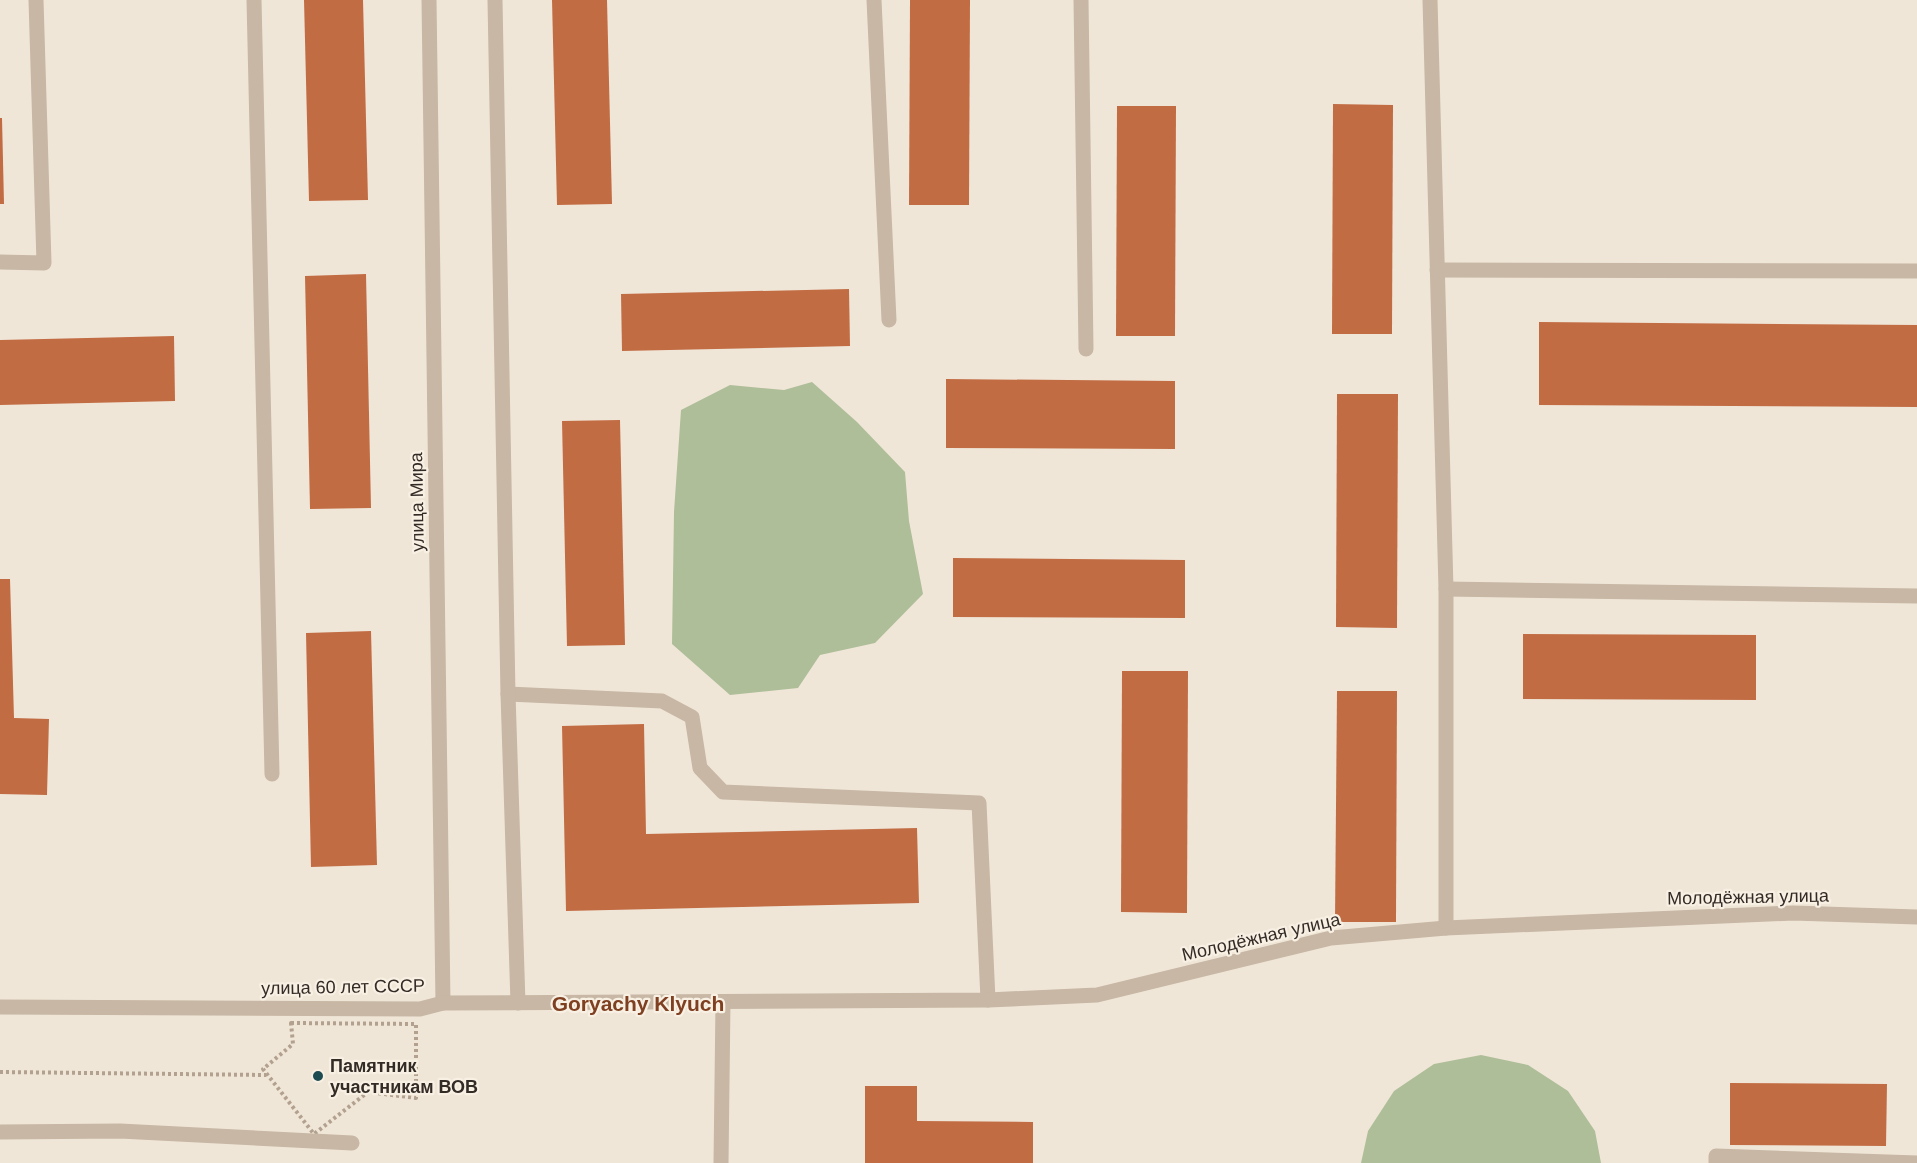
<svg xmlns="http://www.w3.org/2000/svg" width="1917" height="1163" font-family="Helvetica,sans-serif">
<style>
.green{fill:#aebe98}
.building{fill:#c26c43}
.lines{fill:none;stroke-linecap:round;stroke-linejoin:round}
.path{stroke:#b3a18f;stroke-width:4;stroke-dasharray:3 3;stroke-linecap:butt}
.service{stroke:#c7b7a4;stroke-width:15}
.minor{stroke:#c7b7a4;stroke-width:15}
.poi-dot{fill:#1d4b52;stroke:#f8f0e3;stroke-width:2}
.labels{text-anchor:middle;stroke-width:4.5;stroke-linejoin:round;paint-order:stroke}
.street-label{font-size:18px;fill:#332b26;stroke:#f8f0e3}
.poi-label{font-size:18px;font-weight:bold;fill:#332b26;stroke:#f8f0e3;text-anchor:start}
.quarter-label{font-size:21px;font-weight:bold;fill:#7f3f21;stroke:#f8f0e3}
</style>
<rect width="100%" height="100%" fill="#f0e6d8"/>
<!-- green -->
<g class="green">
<path d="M812 382 857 422 905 472 909 521 923 594 875 643 820 655 798 688 730 695 672 644 674 512 681 410 730 385 784 390Z"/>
<path d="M1481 1055 1528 1065 1568 1091 1595 1131 1601 1163H1361L1368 1131 1394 1091 1434 1064Z"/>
</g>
<!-- building -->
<g class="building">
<path d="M304 0H363L368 200 309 201Z"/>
<path d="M552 0H607L612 204 557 205Z"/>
<path d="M910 0H970L969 205H909Z"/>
<path d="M1333 104 1393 105 1392 334H1332Z"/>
<path d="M1117 106H1176L1175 336H1116Z"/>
<path d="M0 118H2L4 204H0Z"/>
<path d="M366 274 371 508 310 509 305 276Z"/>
<path d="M849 289 850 346 622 351 621 294Z"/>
<path d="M1539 322 1917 325V407L1539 405Z"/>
<path d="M174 336 175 401 0 405V340Z"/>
<path d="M946 379 1175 381V449L946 448Z"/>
<path d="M1337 394H1398L1397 628 1336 627Z"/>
<path d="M620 420 625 645 567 646 562 421Z"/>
<path d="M953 558 1185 560V618L953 617Z"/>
<path d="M0 579H10L14 718 49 719 47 795 0 794Z"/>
<path d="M371 631 377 865 311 867 306 633Z"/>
<path d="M1523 634 1756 635V700L1523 699Z"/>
<path d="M1122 671H1188L1187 913 1121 912Z"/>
<path d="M1337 691H1397L1396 922H1335Z"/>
<path d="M644 724 646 834 917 828 919 903 566 911 562 726Z"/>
<path d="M1730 1083 1887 1084 1886 1146 1730 1145Z"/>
<path d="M865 1086H917V1121L1033 1122V1163H865Z"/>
</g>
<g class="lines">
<!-- path -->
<g class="path">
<path d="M291 1023 416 1024V1098L368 1092 314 1134 263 1069 293 1044Z"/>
<path d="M0 1072 266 1075"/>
</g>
<!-- service -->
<g class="service">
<path d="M254 0 272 774"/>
<path d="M874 0 889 320"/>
<path d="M1081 0 1086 349"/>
<path d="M1430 0 1446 589V928"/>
<path d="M0 262 44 263 36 0"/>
<path d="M1437 270 1917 271"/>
<path d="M1446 589 1917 596"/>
<path d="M508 694 662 701 692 717 700 768 723 792 979 803 988 1000"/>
<path d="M1716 1163V1156L1917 1163"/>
</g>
<!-- minor -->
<g class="minor">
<path d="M429 0 443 1003"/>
<path d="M495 0 508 694 518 1003"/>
<path d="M0 1007 420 1009 443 1003 988 1000 1097 995 1331 938 1446 928 1793 913 1917 917"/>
<path d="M0 1132 120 1131 352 1143"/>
<path d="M721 1163 723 1002"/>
</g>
</g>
<!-- markers -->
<circle class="poi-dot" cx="318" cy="1076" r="6"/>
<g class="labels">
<!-- street labels -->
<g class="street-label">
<text transform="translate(417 502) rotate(-91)" y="6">улица Мира</text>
<text transform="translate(1748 897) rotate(-1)" y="6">Молодёжная улица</text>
<text transform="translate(1261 937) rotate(-13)" y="6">Молодёжная улица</text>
<text transform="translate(343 987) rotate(-1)" y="6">улица 60 лет СССР</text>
</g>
<!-- poi labels -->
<g class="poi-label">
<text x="330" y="1072">Памятник<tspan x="330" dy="21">участникам ВОВ</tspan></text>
</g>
<!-- quarter labels -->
<g class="quarter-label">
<text x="638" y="1011">Goryachy Klyuch</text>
</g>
</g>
</svg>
